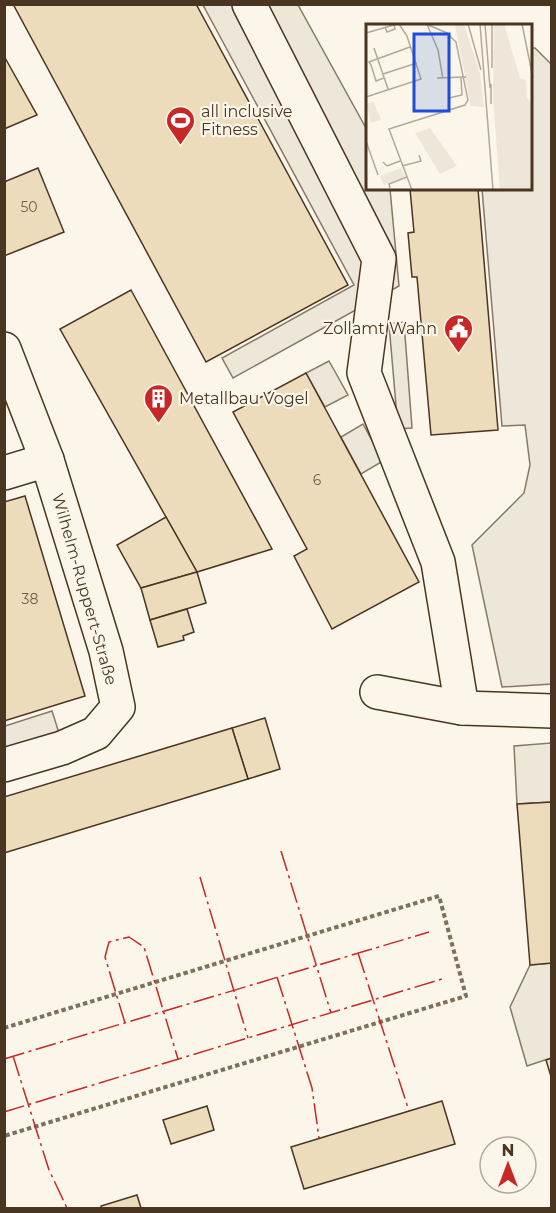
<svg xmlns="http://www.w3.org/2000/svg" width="556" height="1213" font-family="Montserrat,sans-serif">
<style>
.parking{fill:#ede7d9;stroke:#887966;stroke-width:1.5}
.building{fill:#ecdcbc;stroke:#4a3520;stroke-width:1.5}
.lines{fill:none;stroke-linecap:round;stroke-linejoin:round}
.minor-casing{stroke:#4a3520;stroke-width:36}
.path{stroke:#7f6f5c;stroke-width:4;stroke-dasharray:4.5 3;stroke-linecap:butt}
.minor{stroke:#fbf6e9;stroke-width:33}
.power{stroke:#c62828;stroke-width:1.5;stroke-dasharray:21 4.5 3 4.5;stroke-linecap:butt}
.labels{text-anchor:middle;stroke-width:4.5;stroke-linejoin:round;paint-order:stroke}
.number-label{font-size:14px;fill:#725f47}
.poi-label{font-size:16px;fill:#4a3520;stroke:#fbf6e9;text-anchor:start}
.street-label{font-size:16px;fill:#4a3520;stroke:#fbf6e9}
.inset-road{fill:none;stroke:#b4a999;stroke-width:1.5}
.view{fill:#1d4ed8;fill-opacity:0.15;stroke:#1d4ed8;stroke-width:3}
.inset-edge{fill:none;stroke:#4a3520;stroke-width:3}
</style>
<rect width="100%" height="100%" fill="#fbf6e9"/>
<!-- parking -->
<g class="parking">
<path d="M203 5H298L367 130V189H390L399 286 233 378 222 358 354 285Z"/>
<path d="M531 48H535L552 65V684L502 687 472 545 524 493 530 465 525 425 502 426 482 189H530Z"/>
<path d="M404 322 412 428 398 429 389 324Z"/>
<path d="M329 361 348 395 325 407 306 373Z"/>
<path d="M363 424 383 461 361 474 341 437Z"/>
<path d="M52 711 59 733 5 750V726Z"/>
<path d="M551 743V802L517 804 514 746Z"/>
<path d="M551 963V1058L527 1066 510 1007 530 965Z"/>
</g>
<!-- building -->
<g class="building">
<path d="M13 4H196L348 285 206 362Z"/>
<path d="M4 56 37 115 4 129Z"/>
<path d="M38 168 64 232 4 256V182Z"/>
<path d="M410 189H478L498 430 431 435 417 277H412L408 233 414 232Z"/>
<path d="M131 290 272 549 197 572 60 329Z"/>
<path d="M306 373 419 582 332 629 294 556 307 549 233 412Z"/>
<path d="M25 496 85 696 4 721V502Z"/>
<path d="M166 517 197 572 141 588 117 545Z"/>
<path d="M197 572 206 603 150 620 141 588Z"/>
<path d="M187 609 194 632 183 636 184 640 158 647 150 620Z"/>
<path d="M265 718 280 769 248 779 232 728Z"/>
<path d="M232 728 248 779 4 853V797Z"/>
<path d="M552 802V963L530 965 517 804Z"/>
<path d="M552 1058V1080L546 1060Z"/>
<path d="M442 1101 455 1144 304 1189 291 1147Z"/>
<path d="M207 1106 214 1130 171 1144 163 1120Z"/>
<path d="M137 1195 141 1208H101V1206Z"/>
</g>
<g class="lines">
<defs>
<g id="minor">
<path d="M249 4 379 259 364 373 438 562 462 708"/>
<path d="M4 349 47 460 106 651 118 707 96 733 62 748 4 765"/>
<path d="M4 473 47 460"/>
<path d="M377 692 462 708 552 711"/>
</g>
</defs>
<!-- minor casing -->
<use href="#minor" class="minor-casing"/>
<!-- path -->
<path class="path" d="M4 1028 439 896 466 996 4 1136"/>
<!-- minor -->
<use href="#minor" class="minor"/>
<!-- power -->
<g class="power">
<path d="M281 851 331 1013"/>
<path d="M200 877 248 1038"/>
<path d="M358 953 409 1111"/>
<path d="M277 977 312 1088 319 1138"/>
<path d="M125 1023 105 957 109 942 129 937 144 947 178 1059"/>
<path d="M13 1056 49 1170 67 1208"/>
<path d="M4 1059 429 932"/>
<path d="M4 1112 442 979"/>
</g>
</g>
<!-- icons -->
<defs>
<symbol id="stadium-pin" viewBox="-11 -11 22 30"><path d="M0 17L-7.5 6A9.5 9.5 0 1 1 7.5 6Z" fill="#c62828" stroke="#fbf6e9"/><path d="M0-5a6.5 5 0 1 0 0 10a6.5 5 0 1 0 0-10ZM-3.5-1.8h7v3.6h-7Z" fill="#fff"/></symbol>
<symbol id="civic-pin" viewBox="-11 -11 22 30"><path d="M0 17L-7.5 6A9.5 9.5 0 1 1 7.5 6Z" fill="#c62828" stroke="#fbf6e9"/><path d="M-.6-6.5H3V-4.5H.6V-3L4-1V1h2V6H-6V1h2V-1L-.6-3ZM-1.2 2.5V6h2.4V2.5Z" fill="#fff"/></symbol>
<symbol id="building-pin" viewBox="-11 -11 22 30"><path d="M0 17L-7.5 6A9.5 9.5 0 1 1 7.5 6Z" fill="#c62828" stroke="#fbf6e9"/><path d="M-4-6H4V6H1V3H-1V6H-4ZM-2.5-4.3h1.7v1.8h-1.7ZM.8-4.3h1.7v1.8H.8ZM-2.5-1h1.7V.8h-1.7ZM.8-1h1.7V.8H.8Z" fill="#fff"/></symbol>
</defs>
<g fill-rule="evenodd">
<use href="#stadium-pin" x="164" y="104" width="33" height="45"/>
<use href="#civic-pin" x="442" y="312" width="33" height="45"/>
<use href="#building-pin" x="142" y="382" width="33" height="45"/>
</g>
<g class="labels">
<!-- number labels -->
<g class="number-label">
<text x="29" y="212">50</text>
<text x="317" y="485">6</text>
<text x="30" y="604">38</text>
</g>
<!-- poi labels -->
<g class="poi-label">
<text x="201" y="117">all inclusive<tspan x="201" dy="18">Fitness</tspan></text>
<text x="437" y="334" text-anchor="end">Zollamt Wahn</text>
<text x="179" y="404">Metallbau Vogel</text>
</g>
<!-- street labels -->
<g class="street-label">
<text transform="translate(85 589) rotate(74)" y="6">Wilhelm-Ruppert-Straße</text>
</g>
</g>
<!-- overview -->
<g transform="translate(366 24)">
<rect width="166" height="166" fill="#fbf6e9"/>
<path d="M98 0 114 50 118 83 105 82 89 1ZM128 0H138L154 54 160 56 161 73 166 80V166H134L127 74ZM8 78 15 96 5 99 0 80ZM64 104 91 142 74 150 49 109ZM35 144 39 153 18 161 14 152Z" fill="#ede6d9"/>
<path class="inset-road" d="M61 0 72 26 77 55M102 0 115 46M114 0 127 166M119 0 124 64M156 0 167 54M19 3 21 8 29 5 28 1M0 9 31 0M8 24 22 65M5 41 3 38 44 23M5 41 10 57 18 54M126 44V0M17 50 51 39M71 54 100 53M0 73 55 55 41 12 33 0M83 74 96 71 95 54M125 80V60M0 117 12 151M17 138 21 142 34 137M36 142 55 137 53 131M24 164 23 160 41 153M46 166 23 105 99 81 102 76 90 18 81 9 60 0"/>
<path class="view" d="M48 10H83V87H48Z"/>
<rect width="166" height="166" class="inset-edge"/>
</g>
<!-- border -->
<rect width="556" height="1213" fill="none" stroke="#4a3520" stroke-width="12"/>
<!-- north arrow -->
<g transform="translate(508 1165)"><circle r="28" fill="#fbf6e9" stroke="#b4a999" stroke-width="1.5"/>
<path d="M0-4.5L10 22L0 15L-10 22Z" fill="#c62828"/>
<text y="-9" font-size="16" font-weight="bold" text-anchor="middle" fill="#4a3520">N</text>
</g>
</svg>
